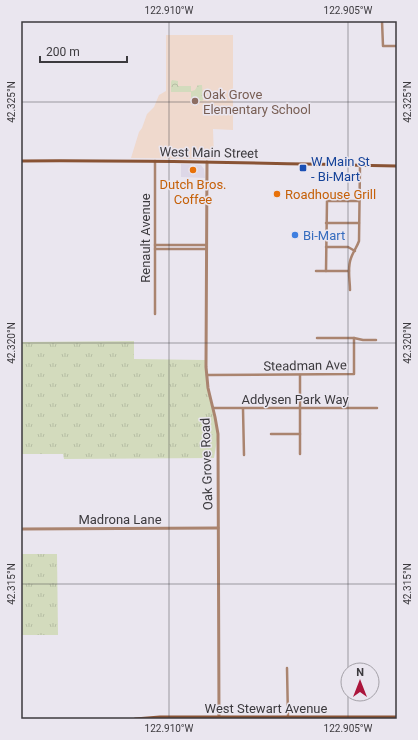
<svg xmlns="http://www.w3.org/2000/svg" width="418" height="740" font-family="Roboto,sans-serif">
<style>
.built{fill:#ddd7e7}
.education{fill:#efd9cd}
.grass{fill:url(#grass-tufts)}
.park{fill:url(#park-crowns)}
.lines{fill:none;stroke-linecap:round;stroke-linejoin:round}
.minor{stroke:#aa846f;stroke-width:2.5}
.tertiary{stroke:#aa846f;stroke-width:3}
.secondary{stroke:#895334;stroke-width:3}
.ticks{fill:none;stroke:#3c3a3e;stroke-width:1;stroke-opacity:0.45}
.education-dot{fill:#8d6e63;stroke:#eae6ef;stroke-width:1.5}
.transit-dot{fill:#1a4fb4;stroke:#eae6ef;stroke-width:1.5}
.food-dot{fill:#e8710a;stroke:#eae6ef;stroke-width:1.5}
.shop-dot{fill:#3f7fe0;stroke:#eae6ef;stroke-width:1.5}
.labels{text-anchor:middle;stroke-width:3;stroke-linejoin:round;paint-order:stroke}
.education-label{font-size:13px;fill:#785e54;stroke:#eae6ef;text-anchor:start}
.street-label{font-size:13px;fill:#3c3a3e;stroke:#eae6ef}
.transit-label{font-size:13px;fill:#164399;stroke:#eae6ef;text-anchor:start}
.food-label{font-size:13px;fill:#c56008;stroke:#eae6ef}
.shop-label{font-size:13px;fill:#366cbe;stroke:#eae6ef;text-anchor:start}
.neatline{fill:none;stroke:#3c3a3e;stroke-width:1.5}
.ticks-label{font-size:10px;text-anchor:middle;fill:#3c3a3e}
</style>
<defs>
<pattern id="grass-tufts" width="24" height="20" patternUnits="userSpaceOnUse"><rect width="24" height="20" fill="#d3dbbd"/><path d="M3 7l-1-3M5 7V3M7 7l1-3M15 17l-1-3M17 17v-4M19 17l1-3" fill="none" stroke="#b6bda4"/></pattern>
<pattern id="park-crowns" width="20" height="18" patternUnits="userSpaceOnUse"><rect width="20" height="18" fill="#d3dbbd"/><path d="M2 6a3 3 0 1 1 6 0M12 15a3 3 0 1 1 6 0" fill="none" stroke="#b6bda4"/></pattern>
</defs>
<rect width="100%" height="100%" fill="#eae6ef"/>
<!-- built -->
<path class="built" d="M181 164 201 165 204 169 205 178 181 177Z"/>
<!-- education -->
<path class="education" d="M166 35H233V130L213 129 214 159 131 158 139 132 142 128 147 114 154 107 159 95 166 91Z"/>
<!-- grass -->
<g class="grass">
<path d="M134 341V359L206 360 207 381 218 434 214 458 64 459 63 454H21V342Z"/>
<path d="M21 554H57L58 635H21Z"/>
</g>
<!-- park -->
<path class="park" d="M172 80 178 81V86H191V91H192L195 90 198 85H202L203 100 202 101 191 99V92H171V82Z"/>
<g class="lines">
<!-- minor -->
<g class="minor">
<path d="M382 21 383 46H397"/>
<path d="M155 161V314"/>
<path d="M326 223H359"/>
<path d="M155 245H206"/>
<path d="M326 247H348L355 251"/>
<path d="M155 249H206"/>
<path d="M316 271H349"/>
<path d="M326 271 327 201H359"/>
<path d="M350 290C350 280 347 268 351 258 353 252 357 247 359 241L360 165"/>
<path d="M354 338 363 340H376"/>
<path d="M207 375 354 374V338H317"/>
<path d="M300 375V454"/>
<path d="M214 408H377"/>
<path d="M243 409 244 455"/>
<path d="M271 434H300"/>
<path d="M287 668 288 718"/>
</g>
<!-- tertiary -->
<g class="tertiary">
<path d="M207 162 206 367 208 388 215 417 218 434 219 718"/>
<path d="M21 529 218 528"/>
</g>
<!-- secondary -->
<g class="secondary">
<path d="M21 161C146 160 272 163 397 166"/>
<path d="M135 719 160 717H397"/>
</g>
</g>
<!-- ticks -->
<path class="ticks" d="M169 21V719M348 21V719M21 102H397M21 343H397M21 584H397"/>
<!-- markers -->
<circle class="education-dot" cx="195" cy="101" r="4"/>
<rect class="transit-dot" x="299" y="164" width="8" height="8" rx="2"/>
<g class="food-dot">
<circle cx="193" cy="170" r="4"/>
<circle cx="277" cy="194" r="4"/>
</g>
<circle class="shop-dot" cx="295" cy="235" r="4"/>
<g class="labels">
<!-- education labels -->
<g class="education-label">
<text x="203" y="99">Oak Grove<tspan x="203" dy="15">Elementary School</tspan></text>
</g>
<!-- street labels -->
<g class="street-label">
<text transform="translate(209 152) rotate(1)" y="5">West Main Street</text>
<text transform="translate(145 238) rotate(-90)" y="5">Renault Avenue</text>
<text transform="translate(305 365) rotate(-1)" y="5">Steadman Ave</text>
<text x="295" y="404">Addysen Park Way</text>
<text transform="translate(206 464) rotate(-92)" y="5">Oak Grove Road</text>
<text x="120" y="524">Madrona Lane</text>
<text x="266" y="713">West Stewart Avenue</text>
</g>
<!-- transit labels -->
<g class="transit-label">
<text x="311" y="166">W Main St<tspan x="311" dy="15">- Bi-Mart</tspan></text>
</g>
<!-- food labels -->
<g class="food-label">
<text x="193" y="189">Dutch Bros.<tspan x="193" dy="15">Coffee</tspan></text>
<text x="285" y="199" text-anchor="start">Roadhouse Grill</text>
</g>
<!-- shop labels -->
<g class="shop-label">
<text x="303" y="240">Bi-Mart</text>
</g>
</g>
<!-- border -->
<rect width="418" height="740" fill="none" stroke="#eae6ef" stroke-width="44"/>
<!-- north arrow -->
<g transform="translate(360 682)"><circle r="19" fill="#eae6ef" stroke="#a4a1a8"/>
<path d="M0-3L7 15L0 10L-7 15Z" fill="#ab153c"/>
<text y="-6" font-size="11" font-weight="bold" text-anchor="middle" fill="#3c3a3e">N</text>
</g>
<!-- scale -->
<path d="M40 56v6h87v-6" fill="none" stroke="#3c3a3e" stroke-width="2"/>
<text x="46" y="56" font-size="12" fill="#3c3a3e" stroke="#eae6ef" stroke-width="3" paint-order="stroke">200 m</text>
<rect x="22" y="22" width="374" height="696" class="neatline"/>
<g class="ticks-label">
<text x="169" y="14">122.910°W</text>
<text x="348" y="14">122.905°W</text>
<text transform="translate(11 102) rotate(-90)" y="4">42.325°N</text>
<text transform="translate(407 102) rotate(-90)" y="4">42.325°N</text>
<text transform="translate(11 343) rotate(-90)" y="4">42.320°N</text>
<text transform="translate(407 343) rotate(-90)" y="4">42.320°N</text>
<text transform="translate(11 584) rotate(-90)" y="4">42.315°N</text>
<text transform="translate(407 584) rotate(-90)" y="4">42.315°N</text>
<text x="169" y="732">122.910°W</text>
<text x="348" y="732">122.905°W</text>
</g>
</svg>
